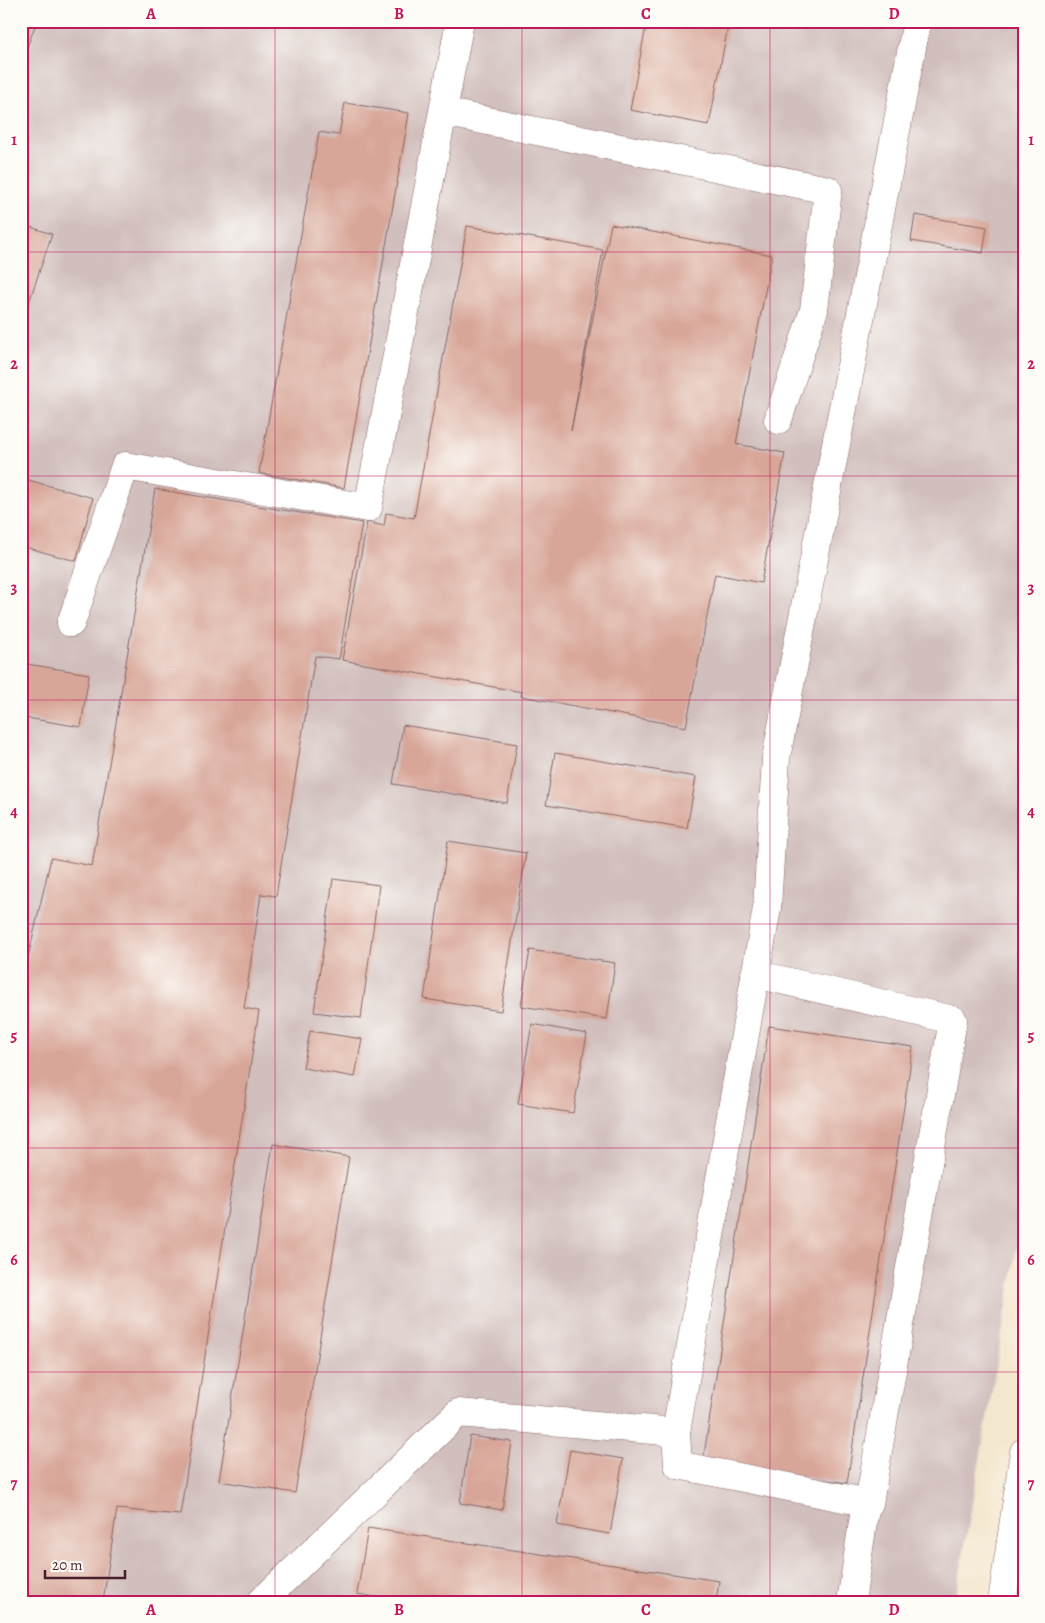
<svg xmlns="http://www.w3.org/2000/svg" width="1045" height="1623" font-family="Alegreya,serif">
<style>
.industrial{fill:#d1bfbd}
.building{fill:#d8a698}
.lines{fill:none;stroke-linecap:round;stroke-linejoin:round}
.minor-casing{stroke:#866564;stroke-width:29}
.minor{stroke:#fff;stroke-width:28}
.grid{fill:none;stroke:#c2185b;stroke-width:1;stroke-opacity:0.55}
.neatline{fill:none;stroke:#c2185b;stroke-width:2}
.grid-label{font-size:16px;text-anchor:middle;font-weight:bold;fill:#c2185b}
</style>
<rect width="100%" height="100%" fill="#fdfcf7"/>
<filter id="ink" filterUnits="userSpaceOnUse"><feTurbulence type="fractalNoise" baseFrequency=".02" numOctaves="2"/><feDisplacementMap in="SourceGraphic" scale="10" xChannelSelector="R" yChannelSelector="G"/><feConvolveMatrix kernelMatrix="1 2 1 2 8 2 1 2 1" color-interpolation-filters="sRGB"/></filter>
<filter id="wash" filterUnits="userSpaceOnUse"><feTurbulence type="fractalNoise" baseFrequency=".0096" numOctaves="4" result="noise"/><feDisplacementMap in="SourceGraphic" scale="20" xChannelSelector="R" yChannelSelector="G"/><feGaussianBlur stdDeviation="1.12" result="paint"/><feColorMatrix in="noise" values="0 0 0 0 0 0 0 0 0 0 0 0 0 0 0 0 0 1.4 0 .05"/><feComposite in="paint" operator="in"/></filter>
<g filter="url(#wash)">
<rect width="100%" height="100%" fill="#f4e7cf"/>
<!-- industrial -->
<path class="industrial" d="M21 21H1024V1207L955 1602H21Z"/>
<g id="blocks">
<!-- building -->
<g class="building">
<path d="M21 21H37L21 63Z"/>
<path d="M647 21H729L709 125 630 110Z"/>
<path d="M345 103 409 113 344 488 259 473 319 132 339 135Z"/>
<path d="M915 215 987 227 983 253 911 241Z"/>
<path d="M21 224 52 234 22 323H21Z"/>
<path d="M611 224 772 255 736 444 785 453 761 583 715 574 686 727 521 696 522 692 342 660 367 522 384 526 386 513 414 518 467 226 603 250 571 431Z"/>
<path d="M21 478 93 498 76 561 21 546Z"/>
<path d="M155 489 362 523 339 659 315 656 276 896 261 894 244 1008 259 1011 180 1515 117 1509 103 1602H21V988L51 858 92 866Z"/>
<path d="M21 663 89 674 81 727 21 717Z"/>
<path d="M403 725 517 744 507 803 393 784Z"/>
<path d="M555 753 696 777 687 828 546 805Z"/>
<path d="M448 841 526 853 501 1011 424 999Z"/>
<path d="M333 879 379 885 361 1018 314 1012Z"/>
<path d="M530 950 615 963 607 1019 521 1006Z"/>
<path d="M532 1024 587 1034 573 1113 518 1104Z"/>
<path d="M769 1026 913 1047 847 1483 703 1462Z"/>
<path d="M310 1031 362 1039 355 1077 303 1068Z"/>
<path d="M273 1144 349 1157 295 1493 219 1481Z"/>
<path d="M470 1436 512 1442 502 1510 460 1503Z"/>
<path d="M570 1450 623 1459 610 1534 557 1525Z"/>
<path d="M368 1528 719 1581 716 1602H409L357 1594Z"/>
</g>
</g>
</g>
<g filter="url(#ink)">
<use href="#blocks" fill-opacity="0" stroke="#866564" stroke-width="1"/>
<g class="lines">
<defs>
<g id="minor">
<path d="M443 112 828 190 814 310 778 420"/>
<path d="M71 623 125 466 368 508 460 21"/>
<path d="M676 1432 678 1465 869 1503 953 1020 755 974"/>
<path d="M261 1602 458 1413 676 1432 767 908 776 758 917 21"/>
<path d="M851 1602 866 1502"/>
<path d="M1002 1602 1024 1452"/>
</g>
</defs>
<!-- minor casing -->
<use href="#minor" class="minor-casing"/>
<!-- minor -->
<use href="#minor" class="minor"/>
</g>
</g>
<!-- grid -->
<path class="grid" d="M275 21V1602M522 21V1602M770 21V1602M21 252H1024M21 476H1024M21 700H1024M21 924H1024M21 1148H1024M21 1372H1024"/>
<!-- margin -->
<rect width="1045" height="1623" fill="none" stroke="#fdfcf7" stroke-width="55"/>
<!-- scale -->
<path d="M45 1570v8h80v-8" fill="none" stroke="#4a1f2b" stroke-width="2.5"/>
<text x="52" y="1570" font-size="15" fill="#4a1f2b" stroke="#fdfcf7" stroke-width="4" paint-order="stroke">20 m</text>
<rect x="28" y="28" width="990" height="1568" class="neatline"/>
<g class="grid-label">
<text x="151" y="19">A</text>
<text x="399" y="19">B</text>
<text x="646" y="19">C</text>
<text x="894" y="19">D</text>
<text x="14" y="145">1</text>
<text x="1031" y="145">1</text>
<text x="14" y="369">2</text>
<text x="1031" y="369">2</text>
<text x="14" y="593">3</text>
<text x="1031" y="593">3</text>
<text x="14" y="817">4</text>
<text x="1031" y="817">4</text>
<text x="14" y="1041">5</text>
<text x="1031" y="1041">5</text>
<text x="14" y="1265">6</text>
<text x="1031" y="1265">6</text>
<text x="14" y="1489">7</text>
<text x="1031" y="1489">7</text>
<text x="151" y="1615">A</text>
<text x="399" y="1615">B</text>
<text x="646" y="1615">C</text>
<text x="894" y="1615">D</text>
</g>
</svg>
